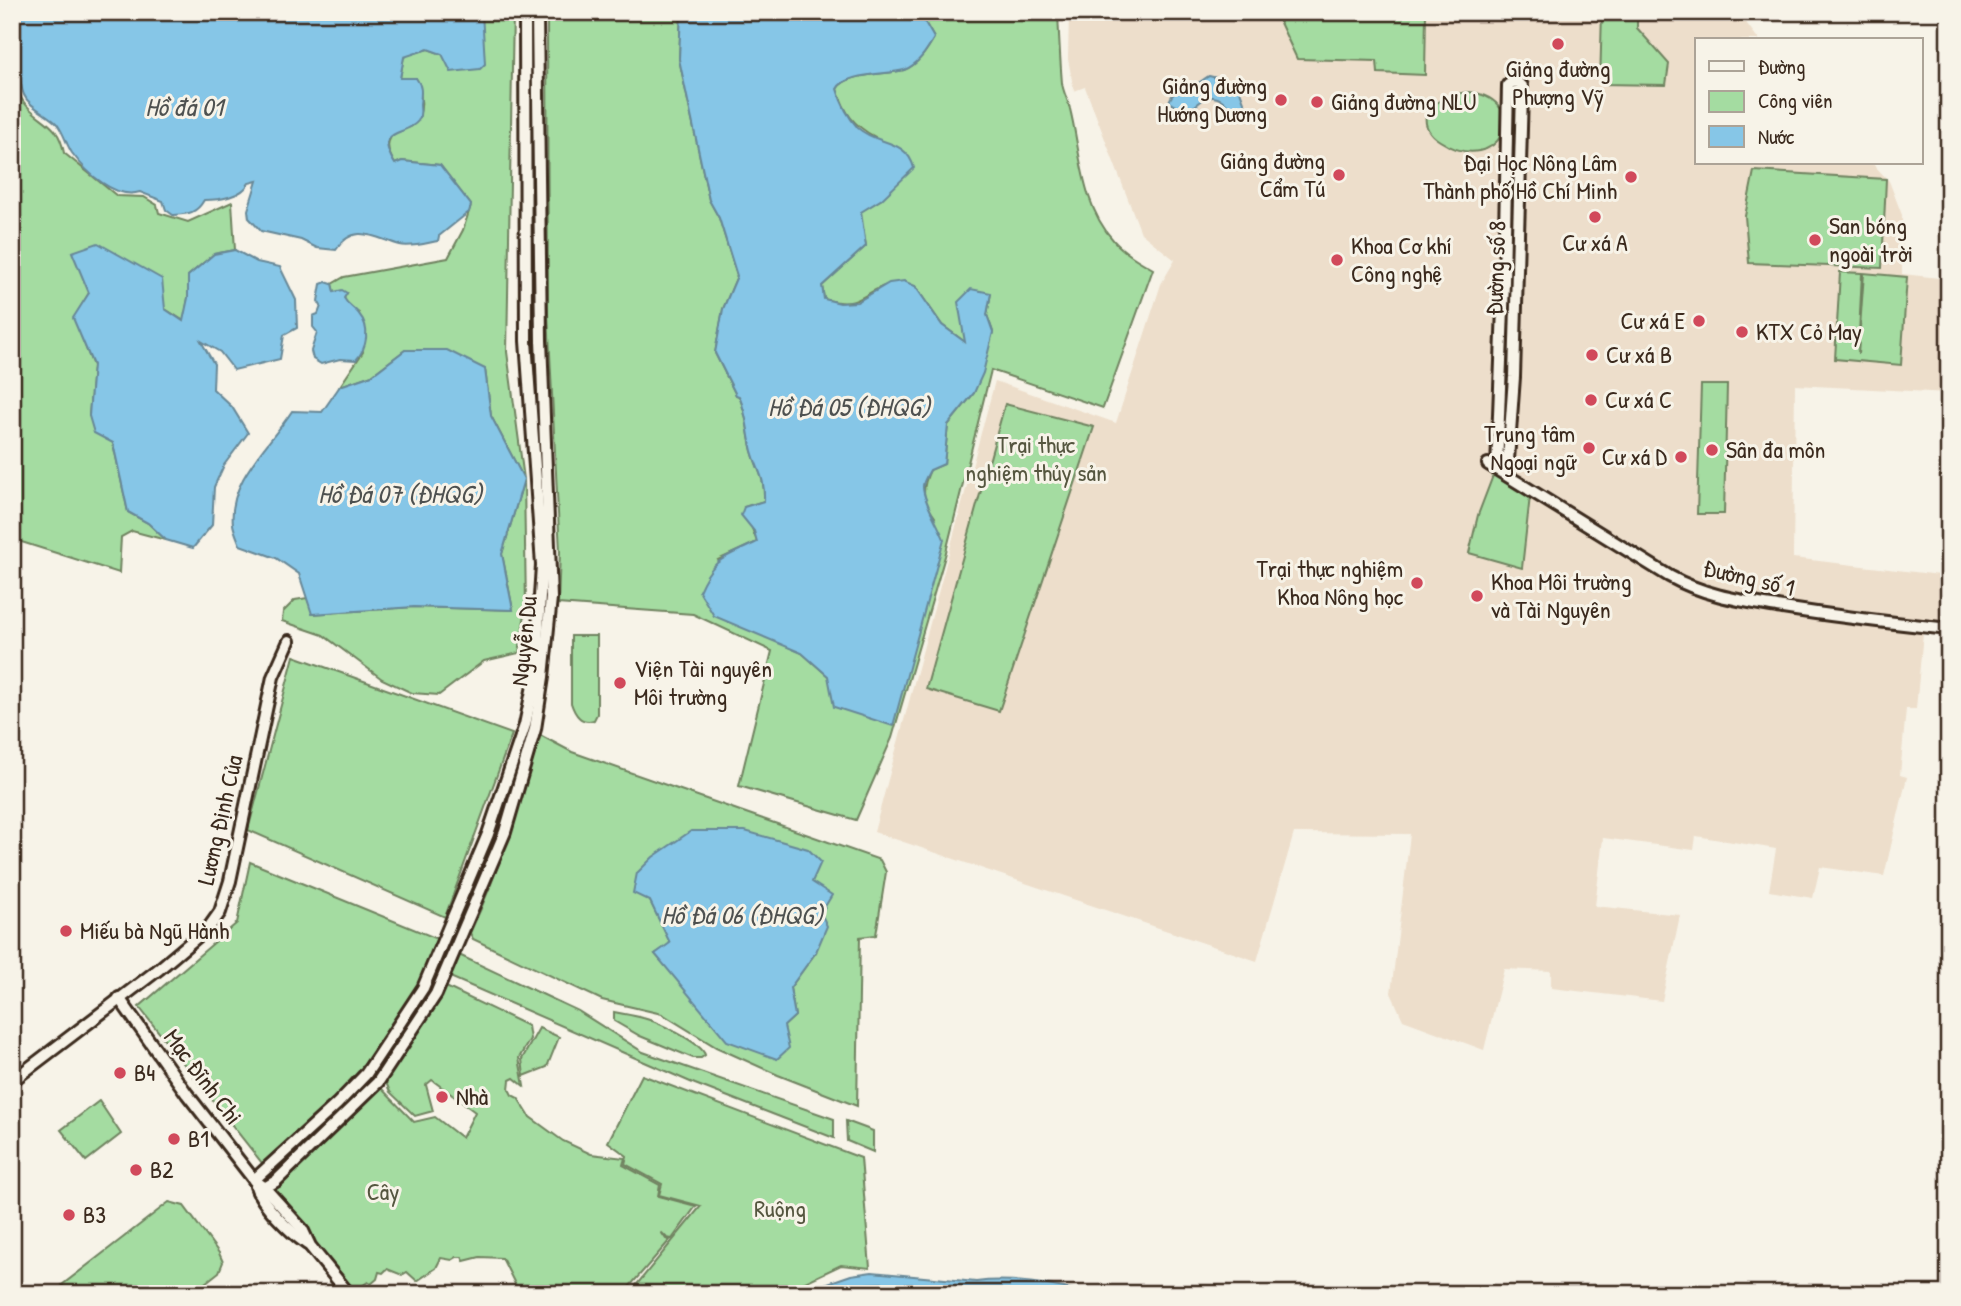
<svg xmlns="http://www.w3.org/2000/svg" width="1961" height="1306" font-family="'Patrick Hand',sans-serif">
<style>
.built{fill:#eddecb}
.green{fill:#a4dca1;stroke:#708360;stroke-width:2;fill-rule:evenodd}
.water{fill:#86c6e7;stroke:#688897;stroke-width:2}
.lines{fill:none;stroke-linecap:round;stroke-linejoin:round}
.secondary-casing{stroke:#3b2a1e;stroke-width:16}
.secondary{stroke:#f7f3e8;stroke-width:10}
.poi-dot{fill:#d1495b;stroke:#f7f3e8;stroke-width:2.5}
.labels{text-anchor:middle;stroke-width:6;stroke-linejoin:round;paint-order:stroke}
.poi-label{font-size:24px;fill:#3b2a1e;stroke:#f7f3e8;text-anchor:start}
.street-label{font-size:24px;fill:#3b2a1e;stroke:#f7f3e8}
.park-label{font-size:24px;fill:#55563f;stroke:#f7f3e8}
.water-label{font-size:26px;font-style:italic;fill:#4e5150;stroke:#f7f3e8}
</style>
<rect width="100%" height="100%" fill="#f7f3e8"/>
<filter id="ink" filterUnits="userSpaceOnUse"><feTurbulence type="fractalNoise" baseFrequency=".0143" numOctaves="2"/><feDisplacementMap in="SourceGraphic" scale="14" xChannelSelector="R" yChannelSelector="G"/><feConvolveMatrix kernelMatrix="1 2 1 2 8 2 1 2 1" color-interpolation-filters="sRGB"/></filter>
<g filter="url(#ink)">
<!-- built -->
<path class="built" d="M1069 12H1738L1759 40H1697V163H1872L1889 181 1902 215V274L1949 279V393L1795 385 1793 558 1949 576V635L1923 633 1916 709H1906L1900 775 1907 777 1884 876 1820 867 1813 898 1769 891 1776 849 1696 836 1694 850 1603 838 1595 906 1680 915 1662 1001 1551 988V971L1504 969 1484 1050 1403 1020 1391 993 1410 834 1294 833 1257 961 874 832 995 381 1116 423 1161 284 1175 260 1141 233 1085 87 1074 91 1068 59Z"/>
<!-- green -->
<g class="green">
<path d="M482 12H513L507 352 524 479 526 607 519 653 484 661 439 695 412 693 382 679 323 635 282 621 283 612 295 600 307 598 313 614 414 607 513 610 502 554 524 479 491 416 485 369 405 350 372 375 340 386 363 352 359 313 348 306 344 298 347 293 334 292 332 284 344 277 448 258 463 230 471 205 440 165 402 161 395 164C388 153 383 139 398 131 403 128 409 129 413 125 426 112 421 93 416 78H400L404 56 428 49 442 54 483 17Z"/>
<path d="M547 12H681L679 59 709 200 719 218 737 276 723 309 715 353 736 395 739 396C748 417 747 431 752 451 758 473 765 476 764 501L744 507 757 542 718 560 786 646 802 653 828 676 935 517C922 500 921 489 930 470L944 464 948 425 974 393 993 332 987 315 991 293 965 342 942 325 915 286C907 285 895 282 887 285 858 295 860 309 824 299L822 286 866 246 860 212 882 199 875 137C853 125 845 113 837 89 845 73 886 75 904 70 918 65 927 50 934 38L919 12H1058C1059 36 1060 59 1062 83 1063 92 1068 100 1070 109 1081 153 1081 205 1114 241 1125 253 1139 261 1153 269L1103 408 991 370 945 556 892 738 856 820 739 786 772 651 693 614 558 604 560 552 548 314Z"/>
<path d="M1275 12H1426L1425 75 1378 73 1377 61 1297 59Z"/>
<path d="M1602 12H1637V28L1669 64 1666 85 1600 84Z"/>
<path d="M12 72 15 75C17 82 18 95 23 101 39 123 58 120 64 153L117 196 144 197 157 205 159 213 188 222 232 202 235 250 214 254 188 276V298L184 321 165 309 89 293 74 318 93 366 89 416 113 443 128 512 148 523 166 540 132 531 121 537 119 573 12 539Z"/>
<path d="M1470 92C1534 101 1500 180 1440 141 1430 135 1424 127 1426 115 1434 100 1453 93 1470 92Z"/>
<path d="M1754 171 1886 179 1882 268 1749 263 1745 216Z"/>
<path d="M1840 272 1862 273 1858 354 1864 273 1907 277 1901 365 1835 359Z"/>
<path d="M1701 385H1727L1724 514H1697Z"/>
<path d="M1005 404 1094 427 999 711 926 689Z"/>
<path d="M1494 473 1530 496 1522 568 1469 553 1478 515Z"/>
<path d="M571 636H597V714L594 720C581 724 575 715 571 703Z"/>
<path d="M294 656 512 734 445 917 248 830Z"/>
<path d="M538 734 572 752 880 860 886 872 876 935 860 937 857 1106 778 1075 716 1047 662 1014 602 1000 473 939 470 933C501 867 520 803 538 734ZM650 901 816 952 790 988 795 1016 784 1026 691 995 655 954 671 944Z"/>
<path d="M250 862 438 939 421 980 390 1030 362 1067 334 1100 262 1163 139 1007 237 923Z"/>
<path d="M459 955 578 1011 643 1052 834 1119V1138L695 1084 450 977Z"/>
<path d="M446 987 528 1026 530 1039 519 1058 524 1086 514 1078 510 1080 509 1089 512 1095 518 1098 530 1117 563 1141 591 1154 625 1158 623 1165 660 1185 658 1196 696 1206 672 1239 667 1238 661 1232 666 1239 670 1240 623 1294H520L502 1258 480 1257 464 1261 462 1257H457L452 1260 441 1258 436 1268 417 1281 407 1272 402 1275 387 1269 383 1273 379 1272 377 1279 371 1284 368 1282 354 1291 278 1202 275 1187 380 1087 414 1122 435 1117 462 1138 475 1112 432 1080 426 1085 433 1111 415 1116 390 1092 385 1080Z"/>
<path d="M614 1012C624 1014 633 1015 643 1018 656 1021 702 1043 705 1055L701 1058H693L640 1036 614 1021Z"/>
<path d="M539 1028 559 1037 547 1067 524 1076 522 1059Z"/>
<path d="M642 1075 861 1158 870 1268 841 1265 780 1294H629L701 1206 659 1195 662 1184 625 1164 627 1156 608 1142Z"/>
<path d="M99 1101 121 1134 86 1161 61 1130Z"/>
<path d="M846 1121 873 1131V1152L847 1141Z"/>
<path d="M169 1202 184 1206 219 1253 223 1262 219 1272 191 1294H70L62 1285Z"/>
</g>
<!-- water -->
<g class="water">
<path d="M12 12H482L485 64 480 69 451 72 442 54 428 49 404 57 400 78H416C423 87 421 94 420 104 420 111 422 115 418 121 406 137 372 127 395 164L402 161 440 165 471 205 469 212 439 236 438 241C427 243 410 248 400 245 375 238 354 222 336 250L317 248 301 240 261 231 249 218 248 210 257 181 249 183C242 197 219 200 204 200 196 214 188 214 173 215L166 210 163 201 140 192C115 200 86 172 72 153 66 144 64 133 57 124 48 114 29 107 24 95 19 84 23 74 12 65Z"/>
<path d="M681 12H919L934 38C927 50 918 65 904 70 886 75 845 73 837 89 841 103 848 117 858 128 878 146 906 138 914 168L882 199 861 212 866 246 822 286 824 299 840 303 857 302 889 283 904 281 915 286 942 325 965 342 958 302 971 289 991 293 987 315 993 332 983 373 974 393 948 425 944 464 930 470C928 474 923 481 923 486 922 498 939 526 944 539L893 726 834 707 828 676 802 653 714 616 699 591C714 556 725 558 757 542L754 531 741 515 744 507 764 501C765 476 758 473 752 451 747 431 748 417 739 396L736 395 715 353 723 309 737 276 719 218 709 200 679 59Z"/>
<path d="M1209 76 1229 81 1238 86 1247 110 1245 115C1229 116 1228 98 1213 97 1195 96 1196 122 1169 102 1174 86 1187 90 1198 83 1202 81 1205 78 1209 76Z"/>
<path d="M98 243 162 279 165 309 183 321 188 298V276L214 254 235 250 257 262 280 267 296 300 297 328 284 335 280 359 234 370 220 352 201 341 214 364 213 389 232 407 248 433 224 465 214 487 212 525 193 548 166 540 148 523 128 512 113 443 94 433 89 416 93 365 73 318 89 293 72 252Z"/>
<path d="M326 282 332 284 334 292 342 290 347 293 344 298C348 306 354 307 359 314 371 328 367 348 356 360L340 359 321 364 313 359 311 351 317 332 313 327V316L318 314 321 306 318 301 321 284Z"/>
<path d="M405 350H447L485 369 491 416 524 479 502 554 513 610 414 607 312 614 299 574 276 558 240 545C238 539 234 531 233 524 228 480 270 445 292 411L322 412 340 386 372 375Z"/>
<path d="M691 831H745L808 849 821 862 812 882 832 895 821 913 827 926 816 952 790 988 795 1016 784 1026 789 1048 777 1059 727 1041 655 954 670 943 650 901 633 893 637 873 653 857Z"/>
<path d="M872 1272 976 1282C1015 1277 1055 1286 1093 1294L979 1292 886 1283 864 1284 831 1294H796L851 1275Z"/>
</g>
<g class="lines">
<defs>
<g id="secondary">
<path d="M1488 464 1669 576C1705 596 1743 601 1783 608 1838 617 1893 623 1949 629"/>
<path d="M1497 468 1504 281 1508 85 1515 81 1522 86V93L1514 377 1507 474"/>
<path d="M119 998 187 1094 254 1180 264 1187 302 1229 310 1246 349 1294"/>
<path d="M12 1081 159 969 210 926 220 912 230 881 273 677 289 641"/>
<path d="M254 1180 337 1104 366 1074 423 988 488 834 525 725 535 676 542 565 526 341 525 12"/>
<path d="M256 1186C262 1205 290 1232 307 1244"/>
<path d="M258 1192 276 1181 378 1082 436 994 505 832 535 729 543 677 551 598 541 340 537 12"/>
</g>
</defs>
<!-- secondary casing -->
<use href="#secondary" class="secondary-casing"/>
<!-- secondary -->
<use href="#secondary" class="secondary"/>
</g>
</g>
<!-- markers -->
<g class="poi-dot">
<circle cx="1558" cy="44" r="7"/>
<circle cx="1281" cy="100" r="7"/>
<circle cx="1317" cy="102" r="7"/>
<circle cx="1339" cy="175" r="7"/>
<circle cx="1631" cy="177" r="7"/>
<circle cx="1595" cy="217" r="7"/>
<circle cx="1815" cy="240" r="7"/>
<circle cx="1337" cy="260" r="7"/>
<circle cx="1699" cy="321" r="7"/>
<circle cx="1742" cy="332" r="7"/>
<circle cx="1592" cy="355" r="7"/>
<circle cx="1591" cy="400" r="7"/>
<circle cx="1589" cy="448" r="7"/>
<circle cx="1712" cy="450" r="7"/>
<circle cx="1681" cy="457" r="7"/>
<circle cx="1417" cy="583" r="7"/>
<circle cx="1477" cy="596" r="7"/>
<circle cx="620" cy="683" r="7"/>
<circle cx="66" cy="931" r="7"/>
<circle cx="120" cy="1073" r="7"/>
<circle cx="442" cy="1097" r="7"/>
<circle cx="174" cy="1139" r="7"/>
<circle cx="136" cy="1170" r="7"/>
<circle cx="69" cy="1215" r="7"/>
</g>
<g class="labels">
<!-- poi labels -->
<g class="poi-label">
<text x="1558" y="77" text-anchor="middle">Giảng đường<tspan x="1558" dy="28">Phượng Vỹ</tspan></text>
<text x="1267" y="94" text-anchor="end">Giảng đường<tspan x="1267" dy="28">Hướng Dương</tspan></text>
<text x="1331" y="110">Giảng đường NLU</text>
<text x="1325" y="169" text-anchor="end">Giảng đường<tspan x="1325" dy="28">Cẩm Tú</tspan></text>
<text x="1617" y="171" text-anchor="end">Đại Học Nông Lâm<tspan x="1617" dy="28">Thành phố Hồ Chí Minh</tspan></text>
<text x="1829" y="234">San bóng<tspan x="1829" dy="28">ngoài trời</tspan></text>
<text x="1595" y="251" text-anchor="middle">Cư xá A</text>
<text x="1351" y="254">Khoa Cơ khí<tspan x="1351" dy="28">Công nghệ</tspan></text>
<text x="1685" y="329" text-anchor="end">Cư xá E</text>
<text x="1756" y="340">KTX Cỏ May</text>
<text x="1606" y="363">Cư xá B</text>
<text x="1605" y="408">Cư xá C</text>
<text x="1575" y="442" text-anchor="end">Trung tâm<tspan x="1575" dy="28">Ngoại ngữ</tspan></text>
<text x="1726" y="458">Sân đa môn</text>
<text x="1667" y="465" text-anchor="end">Cư xá D</text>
<text x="1403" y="577" text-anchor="end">Trại thực nghiệm<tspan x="1403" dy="28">Khoa Nông học</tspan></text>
<text x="1491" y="590">Khoa Môi trường<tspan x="1491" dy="28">và Tài Nguyên</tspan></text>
<text x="634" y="677">Viện Tài nguyên<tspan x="634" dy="28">Môi trường</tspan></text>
<text x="80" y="939">Miếu bà Ngũ Hành</text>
<text x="134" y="1081">B4</text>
<text x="456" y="1105">Nhà</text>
<text x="188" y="1147">B1</text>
<text x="150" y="1178">B2</text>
<text x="83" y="1223">B3</text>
</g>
<!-- street labels -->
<g class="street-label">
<text transform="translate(1496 268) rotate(-88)" y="8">Đường số 8</text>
<text transform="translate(1749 578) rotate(13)" y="8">Đường số 1</text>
<text transform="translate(524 641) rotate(-84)" y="8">Nguyễn Du</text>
<text transform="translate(220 820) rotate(-77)" y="8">Lương Định Của</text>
<text transform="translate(203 1077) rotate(53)" y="8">Mạc Đĩnh Chi</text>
</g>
<!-- park labels -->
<g class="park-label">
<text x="1036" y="453">Trại thực<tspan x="1036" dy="28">nghiệm thủy sản</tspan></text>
<text x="383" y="1200">Cây</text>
<text x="780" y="1217">Ruộng</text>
</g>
<!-- water labels -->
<g class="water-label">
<text x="184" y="116">Hồ đá 01</text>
<text x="849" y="416">Hồ Đá 05 (ĐHQG)</text>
<text x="400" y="503">Hồ Đá 07 (ĐHQG)</text>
<text x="742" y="924">Hồ Đá 06 (ĐHQG)</text>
</g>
</g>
<!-- margin -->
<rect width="1961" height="1306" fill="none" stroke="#f7f3e8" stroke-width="42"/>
<rect x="21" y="21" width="1919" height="1264" fill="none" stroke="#3b2a1e" stroke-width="2.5" filter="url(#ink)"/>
<!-- legend -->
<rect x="1695" y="38" width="228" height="126" fill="#f7f3e8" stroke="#aca397" stroke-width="2"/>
<rect x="1709" y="61" width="35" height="10" fill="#f7f3e8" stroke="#aca397" stroke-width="2"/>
<text x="1758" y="74" font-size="21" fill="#3b2a1e">Đường</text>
<rect x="1709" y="91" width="35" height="21" fill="#a4dca1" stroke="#aca397" stroke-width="2"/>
<text x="1758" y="108" font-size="21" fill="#3b2a1e">Công viên</text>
<rect x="1709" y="126" width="35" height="21" fill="#86c6e7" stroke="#aca397" stroke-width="2"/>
<text x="1758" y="144" font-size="21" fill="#3b2a1e">Nước</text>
</svg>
